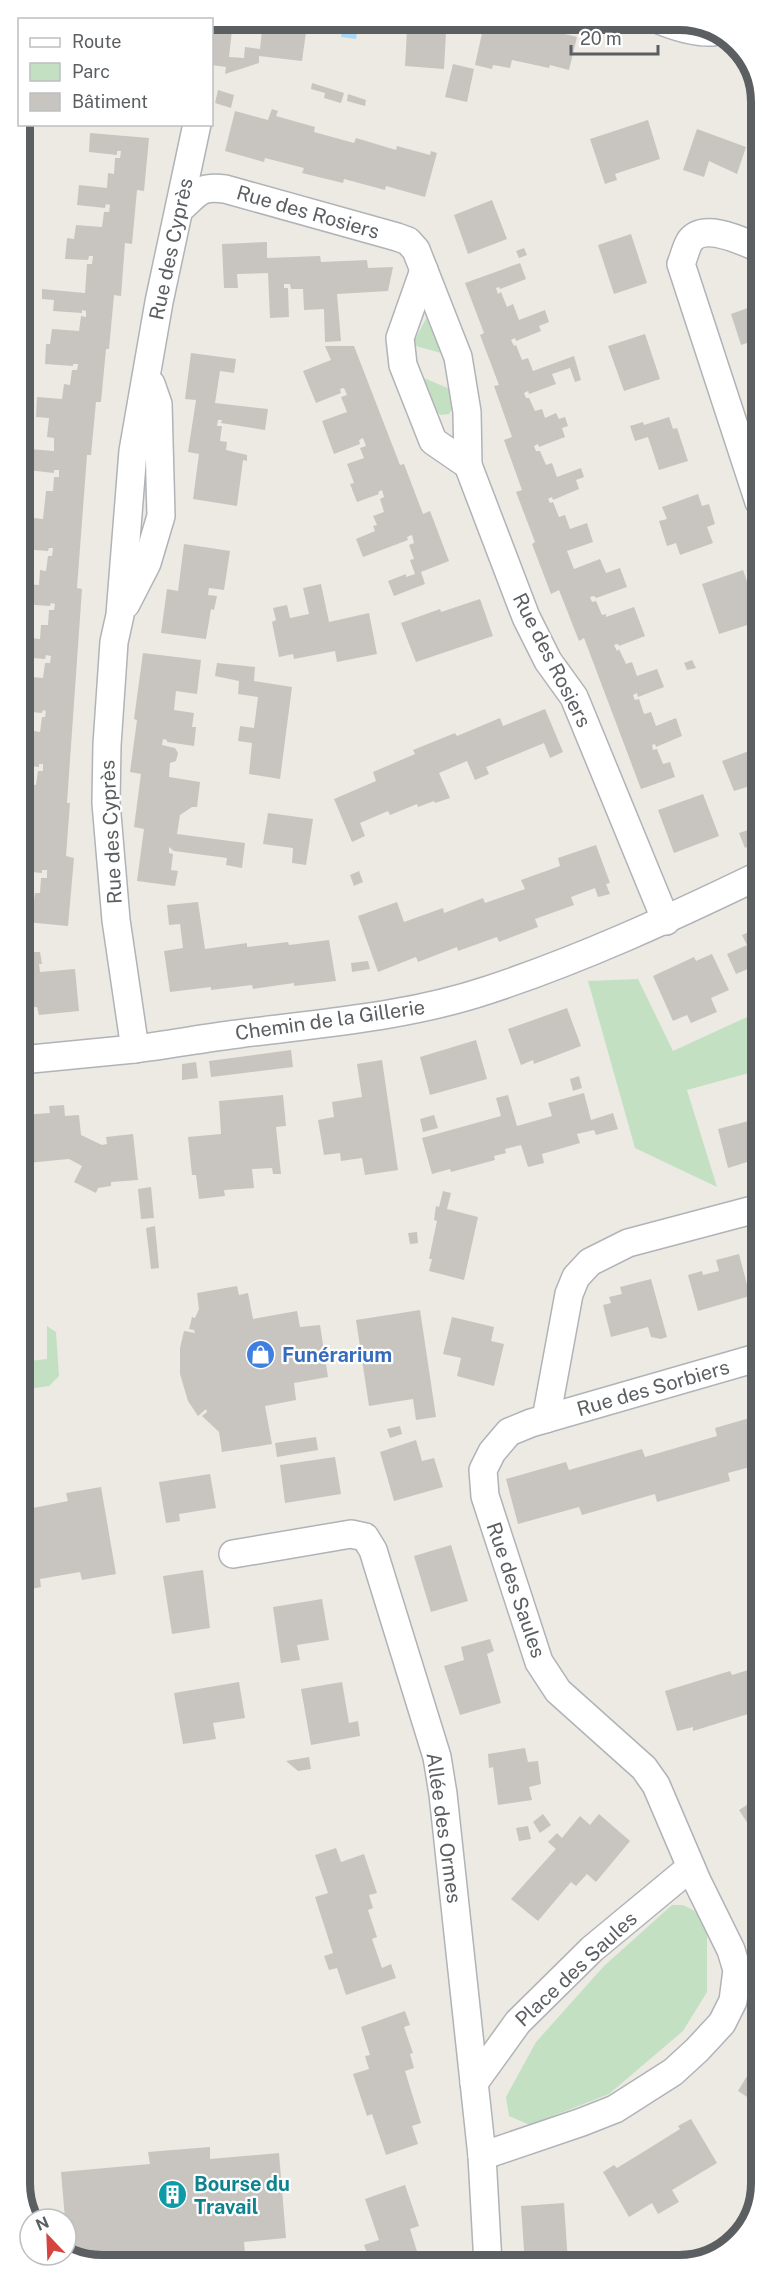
<svg xmlns="http://www.w3.org/2000/svg" width="781" height="2285" font-family="'Public Sans',sans-serif">
<style>
.green{fill:#c3e1c2}
.water{fill:#aad8f5}
.building{fill:#c8c5c0}
.lines{fill:none;stroke-linecap:round;stroke-linejoin:round}
.minor-casing{stroke:#b0b3b7;stroke-width:30}
.minor{stroke:#fff;stroke-width:27}
.labels{text-anchor:middle;stroke-width:4.5;stroke-linejoin:round;paint-order:stroke}
.street-label{font-size:20px;fill:#5b5f62;stroke:#fff}
.shop-label{font-size:20px;font-weight:bold;fill:#366cbe;stroke:#fff;text-anchor:start}
.culture-label{font-size:20px;font-weight:bold;fill:#0d838f;stroke:#fff;text-anchor:start}
.rim{fill:none;stroke:#5b5f62;stroke-width:8}
</style>
<rect width="100%" height="100%" fill="#eceae3"/>
<!-- green -->
<g class="green">
<path d="M428 315 441 353 412 345Z"/>
<path d="M424 378 450 389 452 409 449 414 441 415 433 409Z"/>
<path d="M638 979 673 1051 760 1011V1070L687 1090 717 1187 635 1148 588 981Z"/>
<path d="M47 1326 56 1332 59 1376 49 1386 21 1390V1362L47 1359Z"/>
<path d="M672 1905H683L697 1912 707 1934V1992L683 2031 609 2094 530 2125 509 2116 506 2097 536 2042 604 1966Z"/>
</g>
<!-- water -->
<path class="water" d="M343 20H359L356 39 341 37Z"/>
<!-- building -->
<g class="building">
<path d="M263 20 298 24V20H324L323 27 307 25 302 61 259 56V63L225 74 226 67 212 65V27L232 30 229 57 244 58 245 47 260 49Z"/>
<path d="M397 20H433L432 31 446 32 444 69 405 66 407 30H396Z"/>
<path d="M520 20 558 28 557 32 577 37 569 70 550 65 549 68 512 60 510 68 493 65 492 69 475 65 484 24 506 29 508 23 518 26Z"/>
<path d="M453 64 474 69 467 102 445 97Z"/>
<path d="M312 83 344 93 341 103 324 98 325 93 311 89Z"/>
<path d="M218 90 234 95 231 108 215 103Z"/>
<path d="M348 94 366 100 365 106 347 101Z"/>
<path d="M272 109 278 111 276 116 315 127 314 132 354 143 356 138 396 150 397 146 430 155 431 151 437 153 425 197 386 186 385 190 344 179 343 183 302 173 304 168 265 158 264 162 225 151 235 111 268 120Z"/>
<path d="M648 120 660 159 615 174 617 180 605 184 590 139Z"/>
<path d="M697 129 746 147 737 174 709 161 704 177 683 170Z"/>
<path d="M90 133 149 138 144 191 137 190 132 244 125 243 121 296 114 295 109 349H106L101 402H96L91 455H87L77 588 82 589 67 803H70L66 856 74 858 68 926 26 922 27 907 33 908 35 893H40L41 878H47V870H42V873L21 871V853H28L29 837H21L20 784 36 785 38 771H43V764H39V767L20 765V745L22 739 33 740 34 731 40 732 42 717H45L46 711 43 710 42 713 20 711V676L43 678 45 663H50L51 656 46 655 45 659 20 657V637L40 639 41 625H48L49 610H54L55 604 51 603 50 606 22 604 24 584 39 585 40 570 46 571 48 556H52L53 548H49L48 551 22 549 24 517 43 519 46 491H53L54 477H59V470H54V473L27 470 29 449 54 451V438L47 437 49 418 36 417 37 397 62 399 64 384 70 385 72 370H77L78 364H73V366L45 364 46 344H50L52 329 79 331 81 316 86 317V311L82 310V313L53 311 54 300 42 299V289L85 293 87 264H92L93 256H89L88 260 65 259 67 238 74 239 76 225 102 227 104 212H109L110 205 106 204 105 208 77 205 79 185 107 188 108 173 114 174 115 158H120L121 151H117V155L89 152Z"/>
<path d="M492 200 507 239 468 254 454 215Z"/>
<path d="M631 234 647 283 614 294 598 245Z"/>
<path d="M267 242V258L320 256 321 262 367 260 368 268 393 267 388 291 337 294 341 341 325 342 324 309 304 310 303 289H291L290 284H284V288H288L289 317 270 318 268 273 237 274 238 288H224L222 244Z"/>
<path d="M524 248 527 255 519 258 516 251Z"/>
<path d="M520 263 526 279 500 289 499 287 496 288 498 294 501 292 507 307 513 304 519 320 545 310 549 322 539 326 541 331 516 341 515 338 511 340 514 346 516 345 522 360 528 358 533 371 574 356 581 380 575 382 570 368 552 374 556 384 529 394 528 391 524 393 526 398H529L535 411 542 409 545 418 556 413 559 419 565 417 568 426 562 428 565 437 539 447 538 444 534 446 536 451H540L546 465 552 463 557 477 581 468 584 477 576 480 579 489 553 500 552 497 548 499 550 503 553 502 559 517 565 515 570 529 587 523 593 542 567 551 574 569 600 559 606 573 620 568 627 587 596 598 594 596 590 597 592 602 596 601 602 615 606 614V617L634 607 645 636 619 646 618 644 614 645 617 651 619 649 626 664 632 662 637 676 657 669 664 687 638 697 637 693 633 695 635 700 639 699 644 714 651 712 656 726 676 718 682 736 656 747 655 744 652 745 653 750 657 749 663 764 670 762 675 777 641 789 584 638 579 641 559 590 551 594 532 544 535 542 516 492 522 490 504 440 512 437 494 386 499 385 480 335 484 333 465 283Z"/>
<path d="M759 304V339L741 345 731 314Z"/>
<path d="M645 334 660 379 624 391 608 346Z"/>
<path d="M325 346H354L400 465 404 464 423 514 430 511 449 561 421 572 425 584 394 596 388 581 406 574V577L415 574 410 560 414 559 409 545 414 543 412 535 407 537 408 540 363 557 356 539 375 531 373 526 377 525 373 516 384 512 380 499 384 497 382 490 378 492 379 494 357 502 350 484 354 483 347 464 364 458 360 448 366 446 363 438 359 440 360 444 334 454 322 421 347 412 341 397 347 395 344 388 340 389 341 393 316 403 303 371 331 360Z"/>
<path d="M191 353 236 359 234 373 220 371 215 403 268 409 265 430 221 423 222 420H218L217 426H222L220 441 227 442 226 450 247 455V461L243 460 237 506 193 499 199 454 188 452 196 400 185 399Z"/>
<path d="M759 377V391L757 392 752 379Z"/>
<path d="M669 417 673 429 677 428 688 461 659 470 648 437 635 441 630 426 643 422 644 425Z"/>
<path d="M698 494 702 506 709 504 715 524 707 527 713 543 680 555 676 543 667 546 659 521 667 519 662 507Z"/>
<path d="M184 544 230 551 224 590 209 588 208 595 217 596 214 610 211 609 206 639 161 633 167 589 178 591Z"/>
<path d="M743 570 750 590 747 591 757 622 719 634 702 584Z"/>
<path d="M321 584 329 622 369 613 377 654 337 662 335 651 294 659 293 654 279 657 272 622 276 620 273 608 287 605 290 618 309 614 303 588Z"/>
<path d="M480 599 493 636 416 662 401 623 440 609 441 612Z"/>
<path d="M143 653 201 660 197 694 176 691 174 710 194 713 192 727H196L194 746 167 742V740L163 739 162 745 175 748 178 753 176 761 170 763 169 777 200 782 197 807H192L180 815 177 834 245 843 242 868 226 865 227 858 174 851 169 847V853L173 854 171 870 178 871 175 886 137 881 144 829 134 827 141 774 130 772 137 720 134 719Z"/>
<path d="M692 660 696 668 687 670 684 663Z"/>
<path d="M217 663 255 667 254 681 292 687 280 779 249 774 252 743 238 741 240 726 254 728 258 697 238 694 239 681 215 676Z"/>
<path d="M545 709 563 752 550 758 544 743 486 767 489 774 475 780 467 761 439 773 450 798 435 803 434 801 418 807 417 804 390 815 388 811 360 823 365 836 352 842 334 799 376 781 373 772 415 754 413 750 455 733 457 736 500 718 503 726Z"/>
<path d="M760 747V783L734 791 722 761Z"/>
<path d="M703 794 719 836 674 853 658 810Z"/>
<path d="M268 813 313 819 306 865 292 863 293 848 263 844Z"/>
<path d="M754 828 759 842 745 848 739 833Z"/>
<path d="M596 845 610 883 606 884 610 894 598 897 595 888 571 897 574 905 535 919 538 927 499 942 497 937 458 951 457 947 418 962 416 957 378 972 358 916 397 902 404 922 443 908 444 913 483 898 485 903 525 889 521 880 560 866 558 858Z"/>
<path d="M359 871 363 882 354 886 350 875Z"/>
<path d="M198 902 205 949 247 943V947L288 942 289 945 329 940 336 981 294 986V983L253 989 252 985 211 990V987L170 992 164 951 183 948 180 924 169 925 167 905Z"/>
<path d="M760 927V968H758L757 965 736 974 727 954 747 945 742 935Z"/>
<path d="M21 952H40L42 964H39L40 972 75 969 79 1011 39 1015 37 1007 21 1008Z"/>
<path d="M712 954 729 990 711 998 717 1012 691 1023 687 1015 673 1021 653 976 694 957 696 961Z"/>
<path d="M368 961 370 969 352 972 351 963Z"/>
<path d="M567 1008 581 1046 534 1064 533 1060 521 1065 508 1029Z"/>
<path d="M476 1040 487 1079 430 1095 420 1057Z"/>
<path d="M291 1050 293 1067 211 1077 209 1061Z"/>
<path d="M382 1060 398 1170 365 1175 362 1158 341 1161 340 1153 324 1155 318 1120 334 1117 332 1102 362 1097 357 1064Z"/>
<path d="M196 1062 198 1078 182 1080V1064Z"/>
<path d="M579 1076 582 1088 573 1091 570 1079Z"/>
<path d="M584 1093 591 1120 613 1113 618 1129 596 1135 594 1130 577 1134 580 1143 542 1154 544 1163 528 1167 521 1145 505 1149 506 1153 494 1156 495 1160 451 1172 450 1169 432 1174 422 1138 501 1116 496 1098 508 1095 517 1126 552 1116 548 1103Z"/>
<path d="M283 1095 286 1126 276 1127 281 1174H273L272 1168 252 1169 254 1188 224 1190 225 1196 199 1199 196 1175H192L188 1137 221 1134 219 1101Z"/>
<path d="M64 1105 65 1116 79 1115 81 1135 102 1145 107 1144 106 1137 133 1134 138 1180 111 1182V1186L98 1188 96 1193 74 1182 82 1166 69 1159 27 1163 22 1115 50 1113 49 1106Z"/>
<path d="M434 1115 438 1128 423 1132 420 1119Z"/>
<path d="M760 1118V1158L728 1168 718 1129Z"/>
<path d="M151 1187 154 1218 141 1219 138 1189Z"/>
<path d="M443 1191 451 1193 447 1209 478 1217 464 1280 429 1271 432 1259H429L437 1221 434 1220 436 1206 439 1207Z"/>
<path d="M155 1226 159 1268 151 1269 146 1228Z"/>
<path d="M417 1232 418 1243 410 1244 408 1233Z"/>
<path d="M739 1254 750 1296 698 1311 688 1275 702 1271 703 1275 719 1271 716 1260Z"/>
<path d="M651 1279 667 1337 661 1339 651 1337 648 1327 611 1337 603 1305 611 1303 609 1297 622 1294 620 1287Z"/>
<path d="M237 1286 239 1295 248 1293 253 1319 297 1311 300 1327 320 1325 328 1377 294 1383 296 1400 265 1406 272 1444 222 1452 219 1432 202 1416 207 1412 206 1409 198 1416 188 1401 180 1374V1348L184 1331 195 1333 194 1330 189 1329 192 1317 195 1318 199 1309 197 1293Z"/>
<path d="M420 1310 436 1417 416 1420 413 1399 369 1406 356 1320Z"/>
<path d="M452 1317 494 1327 491 1341 504 1344 494 1386 457 1376 461 1358 443 1354Z"/>
<path d="M760 1415 761 1464 728 1473 730 1481 657 1502 655 1494 582 1515 579 1507 518 1524 506 1479 566 1462 569 1470 642 1449 645 1457 717 1436 715 1428Z"/>
<path d="M400 1426 402 1434 390 1438 387 1429Z"/>
<path d="M316 1437 318 1450 277 1457 275 1443Z"/>
<path d="M416 1440 422 1461 434 1458 443 1487 394 1501 380 1452Z"/>
<path d="M335 1457 341 1494 285 1503 280 1465Z"/>
<path d="M210 1474 216 1508 179 1514 180 1521 166 1523 159 1482Z"/>
<path d="M101 1487 116 1574 82 1580 80 1572 40 1579 41 1587 21 1591V1546L33 1544 30 1531 21 1532V1502L26 1501 28 1509 68 1501 66 1493Z"/>
<path d="M451 1545 468 1601 431 1612 414 1556Z"/>
<path d="M203 1570 210 1628 172 1634 163 1576Z"/>
<path d="M322 1599 329 1640 297 1645 300 1660 281 1663 273 1607Z"/>
<path d="M490 1639 494 1651 487 1654 501 1703 460 1715 444 1666 464 1660 461 1647Z"/>
<path d="M761 1666V1710L693 1731V1727L677 1731 665 1691 730 1671 732 1675Z"/>
<path d="M239 1682 245 1718 213 1723 216 1739 183 1744 174 1693Z"/>
<path d="M342 1682 349 1723 358 1721 360 1736 311 1745 301 1689Z"/>
<path d="M525 1748 528 1762 538 1761 541 1784 529 1787 532 1800 498 1805 493 1767 489 1768 488 1754Z"/>
<path d="M309 1757 311 1769 298 1771 286 1761Z"/>
<path d="M761 1796V1844L739 1810Z"/>
<path d="M543 1814 551 1825 540 1833 533 1822Z"/>
<path d="M599 1814 630 1841 596 1882 587 1874 576 1886 571 1882 538 1921 511 1899 556 1849 548 1842 557 1833 562 1838 580 1816 590 1825Z"/>
<path d="M528 1826 531 1839 519 1841 516 1828Z"/>
<path d="M336 1848 341 1862 364 1854 377 1893 369 1895 373 1908 368 1910 377 1937 372 1939 382 1968 391 1964 396 1978 346 1995 337 1968 329 1970 324 1956 333 1953 315 1897 328 1893 315 1855Z"/>
<path d="M405 2011 410 2025 404 2027 413 2053 410 2054 414 2068 405 2071 421 2123 412 2126 418 2144 386 2155 372 2114 367 2116 353 2074 369 2069 365 2056 370 2055 361 2027Z"/>
<path d="M761 2040V2106L738 2091 758 2058 752 2055Z"/>
<path d="M691 2119 717 2163 672 2190 679 2202 658 2214 652 2203 629 2217 603 2172 614 2165 617 2168 648 2149 680 2129 678 2126Z"/>
<path d="M210 2147V2159L279 2153 286 2238 244 2242 246 2265H96L68 2254 61 2172 150 2164 148 2152Z"/>
<path d="M405 2185 419 2226 410 2229 421 2264H375L387 2260 386 2255 370 2261 364 2245 379 2240 365 2199Z"/>
<path d="M564 2203 568 2263 525 2264 521 2206Z"/>
</g>
<g class="lines">
<defs>
<g id="minor">
<path d="M659 20C676 27 695 33 713 32"/>
<path d="M181 208C199 192 200 186 225 189L397 237 408 241 416 250 458 357 467 412 468 465 526 617 548 661 574 697 666 921"/>
<path d="M759 248C742 241 704 222 690 241 686 247 684 257 681 264L759 502"/>
<path d="M424 270 400 338 403 365 433 441 468 465"/>
<path d="M126 604 147 563 161 516 158 404 151 384"/>
<path d="M135 1049 116 920 106 803 107 745 114 642 120 615 133 451 159 302 197 124"/>
<path d="M21 1060C59 1056 96 1053 134 1049 169 1045 203 1038 238 1034 322 1023 407 1017 488 990 582 959 671 918 760 875"/>
<path d="M546 1419 569 1294 576 1277 590 1262 628 1243 760 1208"/>
<path d="M233 1554 351 1534 365 1537 373 1550 437 1757 443 1794 482 2156 488 2264"/>
<path d="M474 2083 518 2022 592 1949 691 1867"/>
<path d="M482 2156 582 2122 615 2109 673 2072 697 2050 722 2023 733 2001 737 1970 731 1950 697 1881 656 1785 644 1768 558 1691 539 1662 485 1496 483 1470 492 1452 509 1432 531 1423 760 1357"/>
</g>
</defs>
<!-- minor casing -->
<use href="#minor" class="minor-casing"/>
<!-- minor -->
<use href="#minor" class="minor"/>
</g>
<!-- icons -->
<defs>
<symbol id="shop-disc" viewBox="-11 -11 22 22"><circle r="9.5" fill="#3f7fe0" stroke="#fff"/><path d="M-5-2.5h2.3a2.7 3.5 0 0 1 5.4 0H5L5.5 6h-11ZM-1.5-2.5h3a1.5 2.3 0 0 0-3 0Z" fill="#fff"/></symbol>
<symbol id="building-disc" viewBox="-11 -11 22 22"><circle r="9.5" fill="#0f9aa8" stroke="#fff"/><path d="M-4-6H4V6H1V3H-1V6H-4ZM-2.5-4.3h1.7v1.8h-1.7ZM.8-4.3h1.7v1.8H.8ZM-2.5-1h1.7V.8h-1.7ZM.8-1h1.7V.8H.8Z" fill="#fff"/></symbol>
</defs>
<g fill-rule="evenodd">
<use href="#shop-disc" x="244" y="1338" width="33" height="33"/>
<use href="#building-disc" x="156" y="2178" width="33" height="33"/>
</g>
<g class="labels">
<!-- street labels -->
<g class="street-label">
<text transform="translate(308 212) rotate(16)" y="7">Rue des Rosiers</text>
<text transform="translate(171 249) rotate(-78)" y="7">Rue des Cyprès</text>
<text transform="translate(552 660) rotate(63)" y="7">Rue des Rosiers</text>
<text transform="translate(111 832) rotate(-93)" y="7">Rue des Cyprès</text>
<text transform="translate(330 1020) rotate(-8)" y="7">Chemin de la Gillerie</text>
<text transform="translate(653 1388) rotate(-16)" y="7">Rue des Sorbiers</text>
<text transform="translate(516 1590) rotate(71)" y="7">Rue des Saules</text>
<text transform="translate(444 1828) rotate(82)" y="7">Allée des Ormes</text>
<text transform="translate(576 1969) rotate(-43)" y="7">Place des Saules</text>
</g>
<!-- shop labels -->
<g class="shop-label">
<text x="282" y="1362">Funérarium</text>
</g>
<!-- culture labels -->
<g class="culture-label">
<text x="194" y="2191">Bourse du<tspan x="194" dy="23">Travail</tspan></text>
</g>
</g>
<!-- crop -->
<path d="M0 0H781V2285H0ZM102 30H679A72 72 0 0 1 751 102V2183A72 72 0 0 1 679 2255H102A72 72 0 0 1 30 2183V102A72 72 0 0 1 102 30Z" fill="#fff" fill-rule="evenodd"/>
<path class="rim" d="M102 30H679A72 72 0 0 1 751 102V2183A72 72 0 0 1 679 2255H102A72 72 0 0 1 30 2183V102A72 72 0 0 1 102 30Z"/>
<!-- legend -->
<rect x="18" y="18" width="195" height="108" fill="#ffffff" stroke="#bdbfc0" stroke-width="1.5"/>
<rect x="30" y="38" width="30" height="9" fill="#ffffff" stroke="#bdbfc0" stroke-width="1.5"/>
<text x="72" y="48" font-size="18" fill="#5b5f62">Route</text>
<rect x="30" y="63" width="30" height="18" fill="#c3e1c2" stroke="#bdbfc0" stroke-width="1.5"/>
<text x="72" y="78" font-size="18" fill="#5b5f62">Parc</text>
<rect x="30" y="93" width="30" height="18" fill="#c8c5c0" stroke="#bdbfc0" stroke-width="1.5"/>
<text x="72" y="108" font-size="18" fill="#5b5f62">Bâtiment</text>
<!-- north arrow -->
<g transform="translate(48 2237) rotate(337)"><circle r="28" fill="#ffffff" stroke="#bdbfc0" stroke-width="1.5"/>
<path d="M0-4.5L10 22L0 15L-10 22Z" fill="#d6443f"/>
<text y="-9" font-size="16" font-weight="bold" text-anchor="middle" fill="#5b5f62">N</text>
</g>
<!-- scale -->
<path d="M571 45v9h87v-9" fill="none" stroke="#5b5f62" stroke-width="3"/>
<text x="580" y="45" font-size="18" fill="#5b5f62" stroke="#ffffff" stroke-width="4.5" paint-order="stroke">20 m</text>
</svg>
